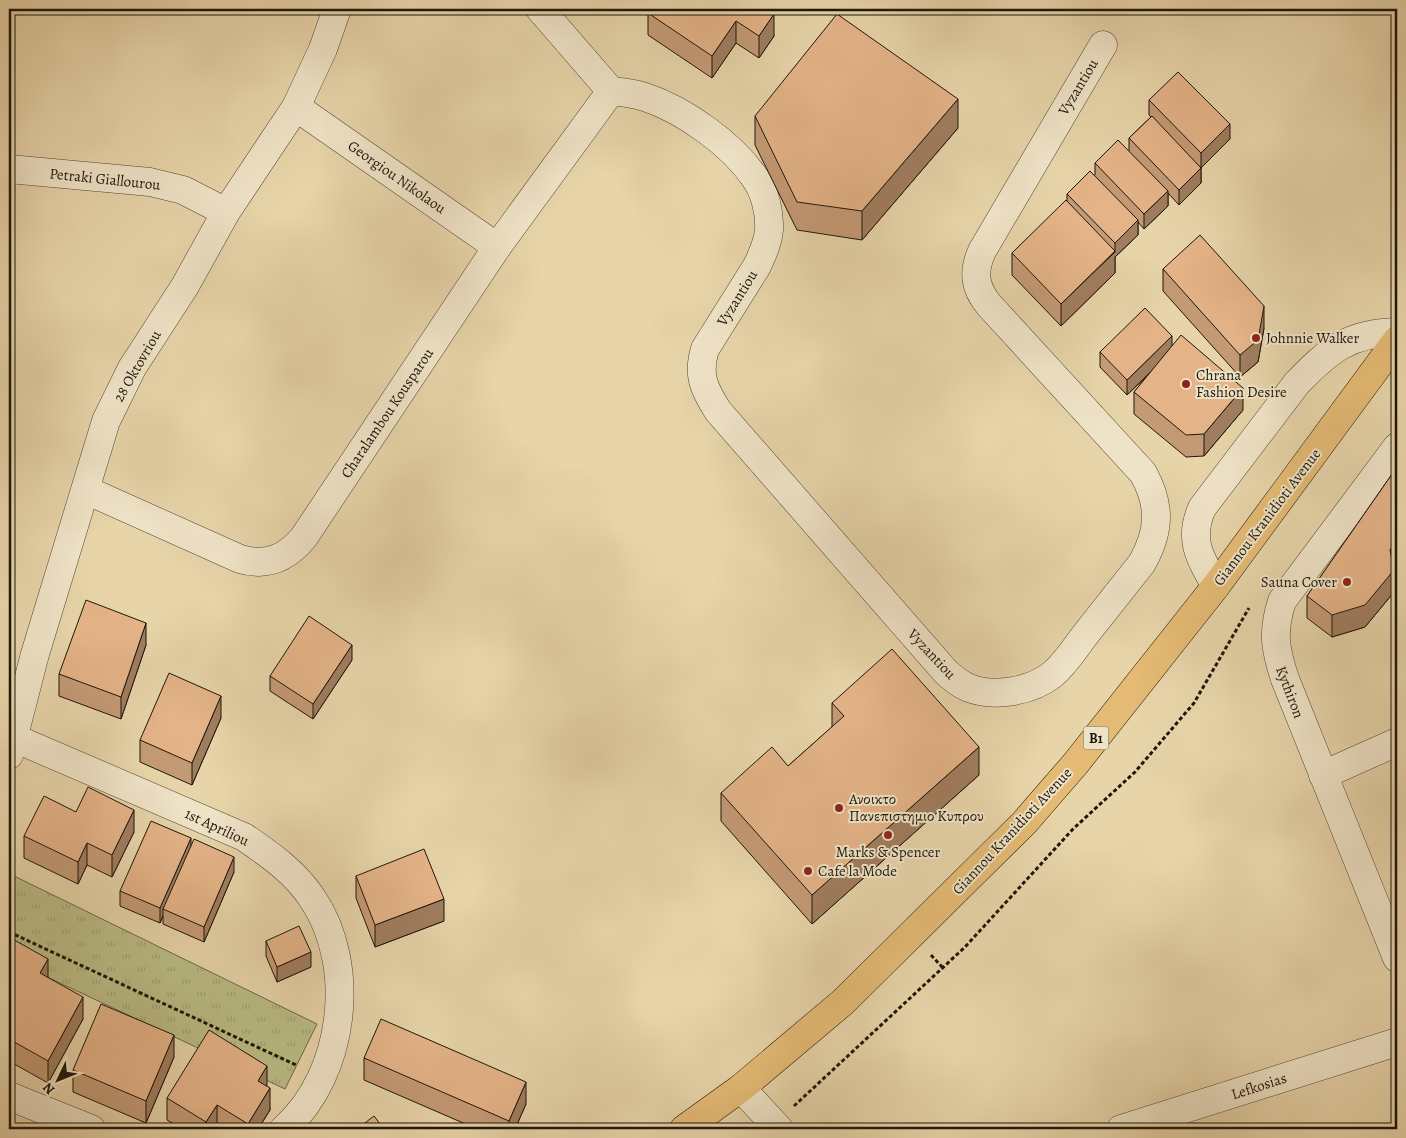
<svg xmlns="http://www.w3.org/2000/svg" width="1406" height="1138" font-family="Alegreya,serif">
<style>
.grass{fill:url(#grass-tufts);stroke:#6c6948}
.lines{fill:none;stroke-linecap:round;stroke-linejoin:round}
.minor-casing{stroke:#504632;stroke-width:29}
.major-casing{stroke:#1d160b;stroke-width:29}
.path{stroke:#1d160b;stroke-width:3;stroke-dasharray:4 2.5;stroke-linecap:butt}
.minor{stroke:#efe3c7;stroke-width:28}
.major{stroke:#e4ba74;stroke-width:28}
.wall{fill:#c49a75;stroke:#1d160b}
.shaded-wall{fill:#a07d5f;stroke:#1d160b}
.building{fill:#e4b388;stroke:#1d160b}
.poi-dot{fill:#8f2418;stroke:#efe3c7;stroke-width:2}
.labels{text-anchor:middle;stroke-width:4;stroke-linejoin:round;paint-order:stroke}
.shield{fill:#efe3c7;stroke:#5c5443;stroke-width:1}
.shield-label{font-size:14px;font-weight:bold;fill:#1d160b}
.street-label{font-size:15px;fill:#1d160b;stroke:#efe3c7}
.poi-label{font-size:15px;fill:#1d160b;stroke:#efe3c7;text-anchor:start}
</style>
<defs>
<pattern id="grass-tufts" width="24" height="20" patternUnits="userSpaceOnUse" patternTransform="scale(1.25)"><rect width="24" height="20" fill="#babc85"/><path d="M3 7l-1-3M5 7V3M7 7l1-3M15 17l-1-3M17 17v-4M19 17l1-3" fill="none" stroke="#9fa172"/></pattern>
</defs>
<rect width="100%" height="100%" fill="#e7d4a9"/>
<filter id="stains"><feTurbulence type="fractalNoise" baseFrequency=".004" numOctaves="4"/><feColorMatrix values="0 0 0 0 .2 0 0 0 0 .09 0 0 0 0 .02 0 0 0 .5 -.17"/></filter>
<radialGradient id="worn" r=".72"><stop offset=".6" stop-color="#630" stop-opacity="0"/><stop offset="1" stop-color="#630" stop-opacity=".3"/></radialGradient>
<!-- grass -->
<path class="grass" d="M14 876 317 1024 285 1089 9 959V892Z"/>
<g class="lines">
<defs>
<g id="minor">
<path d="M540 9 611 91"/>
<path d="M611 91C622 92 633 93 645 97 684 110 732 144 755 178 765 192 770 213 769 230 768 243 762 255 757 266L705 349C697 375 704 389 718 411L945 671C952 678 960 684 969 688 995 698 1032 691 1053 674 1066 663 1075 648 1085 635 1104 611 1123 587 1142 563 1160 531 1161 505 1143 473L989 305C974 287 973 271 982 251L1103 45"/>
<path d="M296 107 497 247"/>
<path d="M9 169 150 182 183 190 226 212"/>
<path d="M1397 447 1282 601C1272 632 1275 649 1285 679L1397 958"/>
<path d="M86 490 240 559C267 567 287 558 304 537L497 247 611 91"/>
<path d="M1216 586C1200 558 1188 540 1202 508L1297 383C1329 350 1349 333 1397 332"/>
<path d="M14 738 244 837C269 854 295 872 312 898 358 965 345 1075 284 1129"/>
<path d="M9 755 35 654 106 421 132 368 185 286 226 212 296 107 323 49 337 9"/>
<path d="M1323 775 1397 742"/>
<path d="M741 1088 779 1129"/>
<path d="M9 1096 91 1129"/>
<path d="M1121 1129 1397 1042"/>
</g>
<path id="major" d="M684 1129 741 1088 843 1002 1024 823 1076 763 1216 586 1397 340"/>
</defs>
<!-- minor casing -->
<use href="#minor" class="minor-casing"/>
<!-- major casing -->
<use href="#major" class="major-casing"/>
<!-- path -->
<g class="path">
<path d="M9 932 296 1065"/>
<path d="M931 955 943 968"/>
<path d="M794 1106 965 947 1073 829 1135 772 1194 703 1249 608"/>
</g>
<!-- minor -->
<use href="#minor" class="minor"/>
<!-- major -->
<use href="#major" class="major"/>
</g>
<!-- wall -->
<g class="wall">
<path d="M767 9 774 36 759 58 736 43 712 78 648 35V13Z"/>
<path d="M1149 100 1230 139 1201 168V183L1179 205 1168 193V206L1144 229 1138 222V235L1115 257V273L1061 326 1012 275V253L1067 201V194L1095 175V163L1129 151V138L1151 117 1149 115Z"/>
<path d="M755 116 958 128 862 240 797 230 755 145Z"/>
<path d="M1163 269 1264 328 1258 362 1240 377 1163 291Z"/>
<path d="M1172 346 1243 410 1204 456 1186 457 1134 414V392L1148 375 1127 395 1100 367V352Z"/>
<path d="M1397 467V562L1394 567V592L1365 627 1332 637 1307 618V596Z"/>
<path d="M146 645 121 719 59 696V674Z"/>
<path d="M352 660 313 719 270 691V676Z"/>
<path d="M832 703 979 775 812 924 721 821V793L788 766 832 727Z"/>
<path d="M221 718 192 785 140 762V740Z"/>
<path d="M76 812 134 832 112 877 87 865 78 884 24 858V836Z"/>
<path d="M191 846 234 872 204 942 163 924V916L160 923 120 906V891Z"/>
<path d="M356 876 444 921 375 947 356 898Z"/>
<path d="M9 937 48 977 83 1019 48 1083 9 1061Z"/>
<path d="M266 941 311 967 277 982 266 956Z"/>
<path d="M174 1057 146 1123 73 1092V1070Z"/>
<path d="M364 1058 526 1104 515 1129H477L364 1080Z"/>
<path d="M267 1087 270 1110 258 1129H221L217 1127 215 1129H182L167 1120V1098Z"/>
</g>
<!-- shaded-wall -->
<g class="shaded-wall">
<path d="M774 14V36L759 58V36Z"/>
<path d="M736 21V43L712 78V56Z"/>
<path d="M958 99V128L862 240V211Z"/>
<path d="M1230 124V139L1201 168V153Z"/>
<path d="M1201 168V183L1179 205V190Z"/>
<path d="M1168 191V206L1144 229V214Z"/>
<path d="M1138 220V235L1115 257V273L1061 326V304L1115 252V243Z"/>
<path d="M1264 306V328L1258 362 1240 377V355Z"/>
<path d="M1172 336V351L1127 395V380Z"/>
<path d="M1243 388V410L1204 456V434Z"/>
<path d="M1397 540V562L1390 572V550Z"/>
<path d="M1394 570V592L1365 627 1332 637V615Z"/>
<path d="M146 623V645L121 719V697Z"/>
<path d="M352 645V660L313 719V704Z"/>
<path d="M221 696V718L192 785V763Z"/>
<path d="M979 747V775L812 924V895Z"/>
<path d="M134 810V832L112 877V855Z"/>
<path d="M191 838V853L163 909V916L160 923V908Z"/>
<path d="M87 843V865L78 884V862Z"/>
<path d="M234 857V872L204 942V927Z"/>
<path d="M444 899V921L375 947V925Z"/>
<path d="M311 952V967L277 982V967Z"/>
<path d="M48 959V981L40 973Z"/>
<path d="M83 997V1019L48 1083V1061Z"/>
<path d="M174 1035V1057L146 1123V1101Z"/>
<path d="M267 1066V1088L258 1081Z"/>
<path d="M526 1082V1104L515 1129H509V1121Z"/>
<path d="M270 1088V1110L258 1129H248V1124Z"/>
<path d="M217 1105V1127L215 1129H206V1122Z"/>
</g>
<!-- building -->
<g class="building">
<path d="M651 9H767L774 14 759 36 736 21 712 56 648 13Z"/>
<path d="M837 14 958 99 862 211 797 202 755 116Z"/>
<path d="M1178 72 1230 124 1201 153 1149 100Z"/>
<path d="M1152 116 1201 168 1179 190 1129 138Z"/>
<path d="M1118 140 1168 191 1144 214 1095 163Z"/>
<path d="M1090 171 1138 220 1115 243 1067 194Z"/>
<path d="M1066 200 1115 251 1061 304 1012 253Z"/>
<path d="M1200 235 1264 306 1258 340 1240 355 1163 269Z"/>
<path d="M1145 308 1172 336 1127 380 1100 352Z"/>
<path d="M1181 335 1243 388 1204 434 1186 435 1134 392Z"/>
<path d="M1397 467V540L1390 550 1394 570 1365 605 1332 615 1307 596Z"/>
<path d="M86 600 146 623 121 697 59 674Z"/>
<path d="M309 616 352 645 313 704 270 676Z"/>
<path d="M892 649 979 747 812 895 721 793 772 747 788 766 844 716 832 703Z"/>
<path d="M169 673 221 696 192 763 140 740Z"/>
<path d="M88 787 134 810 112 855 87 843 78 862 24 836 44 796 76 812Z"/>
<path d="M151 821 191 838 160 908 120 891Z"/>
<path d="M194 839 234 857 204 927 163 909Z"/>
<path d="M424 849 444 899 375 925 356 876Z"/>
<path d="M299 926 311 952 277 967 266 941Z"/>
<path d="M9 937 48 959 40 973 83 997 48 1061 9 1039Z"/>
<path d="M101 1004 174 1035 146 1101 73 1070Z"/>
<path d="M381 1019 526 1082 509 1121 364 1058Z"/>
<path d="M209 1030 267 1066 258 1081 270 1088 248 1124 217 1105 206 1122 167 1098Z"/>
<path d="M374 1116 384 1129H357Z"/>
</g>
<!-- markers -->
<g class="poi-dot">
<circle cx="1256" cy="338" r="5"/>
<circle cx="1186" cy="384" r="5"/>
<circle cx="1347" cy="582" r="5"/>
<circle cx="839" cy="808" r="5"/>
<circle cx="888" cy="835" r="5"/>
<circle cx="808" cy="871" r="5"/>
</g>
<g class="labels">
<!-- shield labels -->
<rect class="shield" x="1083.5" y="726.5" width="25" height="23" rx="4"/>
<g class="shield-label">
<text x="1096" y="743">B1</text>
</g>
<!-- street labels -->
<g class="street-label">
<text transform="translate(1078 87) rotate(-59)" y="5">Vyzantiou</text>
<text transform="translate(397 177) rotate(35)" y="5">Georgiou Nikolaou</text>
<text transform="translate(105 179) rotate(6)" y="5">Petraki Giallourou</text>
<text transform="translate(737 298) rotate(-58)" y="5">Vyzantiou</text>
<text transform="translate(137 366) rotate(-60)" y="5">28 Oktovriou</text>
<text transform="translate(387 413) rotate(-56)" y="5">Charalambou Kousparou</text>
<text transform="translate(1267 517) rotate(-53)" y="5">Giannou Kranidioti Avenue</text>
<text transform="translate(932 654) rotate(47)" y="5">Vyzantiou</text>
<text transform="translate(1290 692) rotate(69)" y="5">Kythiron</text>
<text transform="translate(217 827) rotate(25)" y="5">1st Apriliou</text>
<text transform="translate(1012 831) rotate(-47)" y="5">Giannou Kranidioti Avenue</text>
<text transform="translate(1259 1086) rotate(-18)" y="5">Lefkosias</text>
</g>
<!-- poi labels -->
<g class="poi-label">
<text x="1266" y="343">Johnnie Walker</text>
<text x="1196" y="380">Chrana<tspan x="1196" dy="17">Fashion Desire</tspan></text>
<text x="1337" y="587" text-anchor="end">Sauna Cover</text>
<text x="849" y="804">Ανοικτο<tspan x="849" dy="17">Πανεπιστημιο Κυπρου</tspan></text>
<text x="888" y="857" text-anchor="middle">Marks &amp; Spencer</text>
<text x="818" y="876">Cafe la Mode</text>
</g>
</g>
<!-- margin -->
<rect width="1406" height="1138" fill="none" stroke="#e7d4a9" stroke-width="30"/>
<rect x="10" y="10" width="1386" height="1118" fill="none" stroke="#1d160b" stroke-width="2.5"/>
<rect x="15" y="15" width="1376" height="1108" fill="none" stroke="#1d160b"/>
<!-- north arrow -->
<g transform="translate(58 1080) rotate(227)" stroke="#efe3c7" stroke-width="4" paint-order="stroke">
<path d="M0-4L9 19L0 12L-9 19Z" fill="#1d160b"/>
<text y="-8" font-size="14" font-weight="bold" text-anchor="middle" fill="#1d160b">N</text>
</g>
<rect width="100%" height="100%" filter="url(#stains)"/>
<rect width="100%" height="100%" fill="url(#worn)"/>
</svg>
